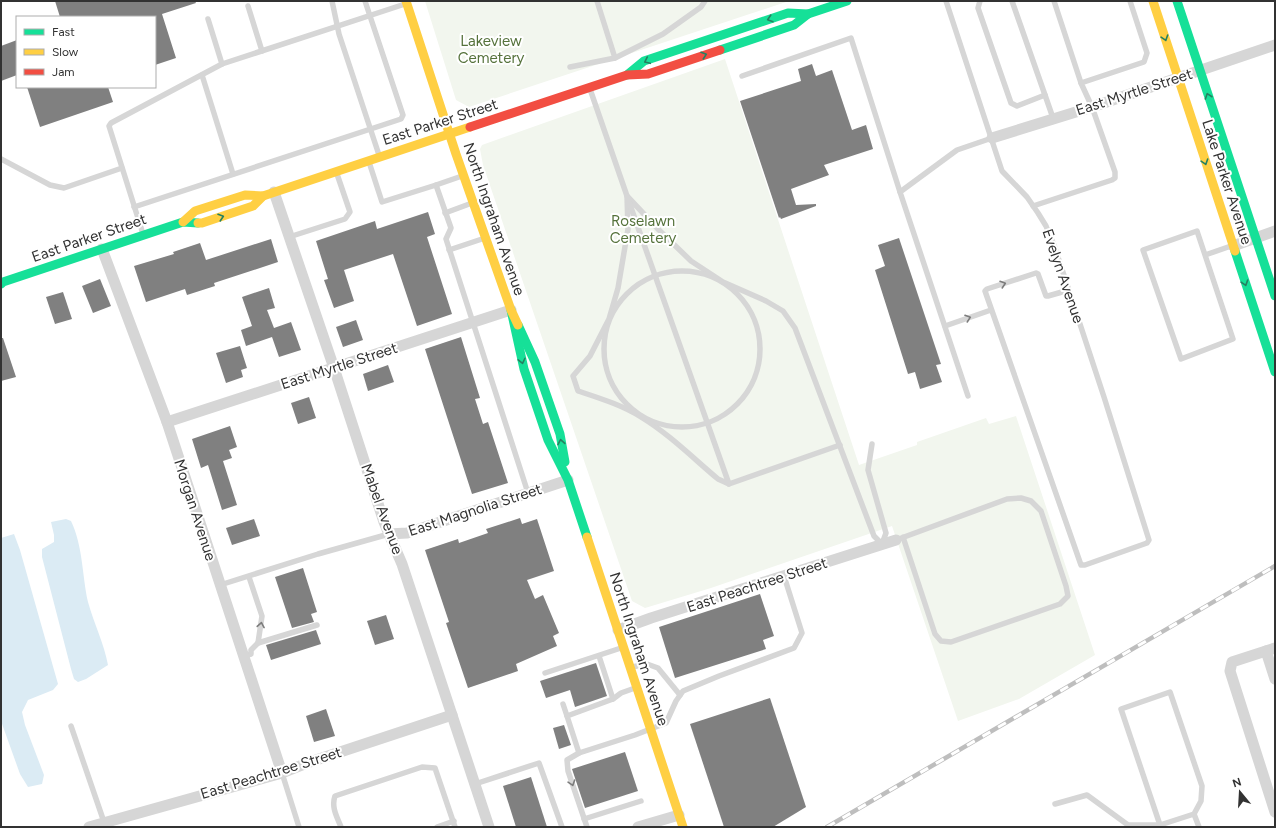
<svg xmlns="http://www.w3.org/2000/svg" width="1276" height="828" font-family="Figtree,sans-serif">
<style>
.green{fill:#f2f6ee}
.water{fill:#dbebf4}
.building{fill:#808080}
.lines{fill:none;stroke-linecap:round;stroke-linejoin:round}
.lane{stroke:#d6d6d6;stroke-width:5.5}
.street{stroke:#d6d6d6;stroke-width:11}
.fast{stroke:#16e098;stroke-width:9}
.slow{stroke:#ffcf43;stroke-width:9}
.jam{stroke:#f24e42;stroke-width:9}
.rail-casing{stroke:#bebebe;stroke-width:4.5}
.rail{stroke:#fff;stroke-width:3;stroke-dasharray:9;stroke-linecap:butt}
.oneway{stroke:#258060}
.oneway2{stroke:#7c7c7c}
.labels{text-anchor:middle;stroke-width:4;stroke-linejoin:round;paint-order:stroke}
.park-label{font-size:15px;fill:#55723b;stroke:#fff}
.street-label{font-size:15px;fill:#323232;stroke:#fff}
</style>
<rect width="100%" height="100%" fill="#fff"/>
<!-- green -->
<g class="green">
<path d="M425 1H789L469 107 456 100Z"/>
<path d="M725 59 859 465 917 445V442L986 418 989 424 1016 416 1095 655 1019 699 958 721 892 526 711 588 645 608 632 601 483 165 480 149 482 145Z"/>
</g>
<!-- water -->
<g class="water">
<path d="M66 519 71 521C83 546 82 575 88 602 94 624 104 643 108 665L86 679 78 682 74 679 71 669 42 557V549L54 542V535L51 522Z"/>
<path d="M14 534 20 550 58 684 53 690 28 700 22 712 25 725 44 775 42 784 28 787 20 774 1 721V538Z"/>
</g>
<!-- building -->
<g class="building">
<path d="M55 1H195L196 3 162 14 176 58 155 65V17H60Z"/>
<path d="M17 40V75L1 81V46Z"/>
<path d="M812 64 816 76 832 70 852 130 866 125 873 149 824 165 829 175 791 189 796 205 816 204V206L781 219 780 217 779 218 740 101 801 81 798 69Z"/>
<path d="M27 87H108L113 102 40 127Z"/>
<path d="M428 212 435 234 427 237 452 314 417 326 393 254 344 270 354 301 334 308 324 280 328 279 316 241 375 221 377 229Z"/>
<path d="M899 238 941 364 936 365 942 382 920 389 915 372 908 374 875 270 885 266 878 245Z"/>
<path d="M271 239 278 262 214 283 215 286 187 295 185 289 146 302 134 266 174 254 173 252 200 243 206 260Z"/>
<path d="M100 279 111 306 93 313 82 286Z"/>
<path d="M269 288 275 308 267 310 274 328 291 322 301 350 279 357 272 337 246 346 241 330 252 326 242 297Z"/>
<path d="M63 292 72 319 55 324 46 297Z"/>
<path d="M356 320 363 340 343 347 336 327Z"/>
<path d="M461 337 480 398 475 399 483 424 488 422 508 483 472 494 425 349Z"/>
<path d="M1 338H3L16 377 1 381Z"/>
<path d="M240 346 247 368 241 370 243 377 226 383 216 353Z"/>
<path d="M388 365 394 382 368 391 363 374Z"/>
<path d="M309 397 316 418 298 424 291 403Z"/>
<path d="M230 426 237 447 229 450 232 458 223 461 237 505 222 510 208 465 201 468 192 439Z"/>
<path d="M520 518 522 524 537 519 554 571 527 580 535 599 543 595 559 633 553 636 557 646 516 664 518 671 468 688 446 623 449 622 425 550 458 539 459 543 488 533 486 529Z"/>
<path d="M254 519 260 536 232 545 226 528Z"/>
<path d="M303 568 317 612 311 614 314 622 292 628 275 577Z"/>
<path d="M760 594 774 636 763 640 766 649 675 678 659 627Z"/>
<path d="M386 615 394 639 375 645 367 621Z"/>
<path d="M316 630 321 644 271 660 266 645Z"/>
<path d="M596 663 607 696 575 707 570 690 546 698 540 681Z"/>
<path d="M770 698 806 807 773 827H724L690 724Z"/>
<path d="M326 709 335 736 314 742 306 716Z"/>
<path d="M564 725 571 745 559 749 553 728Z"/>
<path d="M625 752 638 791 585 808 572 769Z"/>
<path d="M531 777 547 827H516L503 786Z"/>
</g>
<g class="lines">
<!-- lane -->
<g class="lane">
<path d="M332 1 339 34 379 155"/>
<path d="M597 1 615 58"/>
<path d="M946 1 1002 171 1027 197 1038 213 1046 226 1054 245 1104 397 1149 540 1147 543 1085 565H1081L985 291 987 289 1036 273 1038 274 1046 296H1048L1069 290"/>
<path d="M980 1 978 8 1011 103 1017 106 1045 95 1053 118"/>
<path d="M1012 1 1045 95"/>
<path d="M1054 1 1081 83"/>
<path d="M248 6 262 51"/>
<path d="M208 19 222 64"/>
<path d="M570 67 615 58 663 34 701 7 705 1"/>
<path d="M202 75 233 174"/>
<path d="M742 76 851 38 900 192"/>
<path d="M590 89 627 196 659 230 691 261 723 282 766 301 783 311 795 328 874 536 882 544 886 533 868 470 872 444"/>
<path d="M1 159 50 185 64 188 122 168"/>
<path d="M369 162 382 202 436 185 451 228 446 239 528 493"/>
<path d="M436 185 462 176"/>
<path d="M627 196 628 229 618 288 609 319 590 356 573 376 578 391C599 398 622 405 641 417 669 434 693 458 718 479L729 484 840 445"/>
<path d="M629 202 729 484"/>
<path d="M1033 206 1112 180 1115 178V172L1092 107 1081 83 1144 62 1147 53 1130 1"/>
<path d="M134 207 401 119 403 115 365 1"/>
<path d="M445 213 472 203"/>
<path d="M143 234 109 126 111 123 222 64 405 4"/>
<path d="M289 237 345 219 350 212 337 174"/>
<path d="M449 250 485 238"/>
<path d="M1205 255 1233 339 1181 359 1143 250 1197 231 1205 255 1231 246"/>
<circle cx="682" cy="349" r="78"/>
<path d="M945 326 991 310"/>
<path d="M968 396 900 192 957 150 992 138"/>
<path d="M896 540 1007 499 1021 498 1031 501 1041 511 1066 586 1068 596 1060 604 951 642 941 641 935 634 903 537"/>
<path d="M220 585 318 554 389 534"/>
<path d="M258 643 317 625"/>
<path d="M244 656 251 654V650L258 643 262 616 249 577"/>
<path d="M599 656 613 699 567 716 579 753 635 735 666 723 676 701 683 691 719 676 794 648 802 633 784 576"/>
<path d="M632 667 647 664 658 668 680 695"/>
<path d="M545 673 621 648"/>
<path d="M613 699 621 693 635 688"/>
<path d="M563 704 567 716"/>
<path d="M71 726 104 822"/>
<path d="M579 753 567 760 568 771 587 827"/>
<path d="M282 773 299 827"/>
<path d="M475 784 539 763 562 827"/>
<path d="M1055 804 1087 795 1128 825H1160"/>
<path d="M1194 814 1160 825 1121 709 1170 692 1202 786 1201 801 1194 814 1199 827"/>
<path d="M584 819 641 801"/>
<path d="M341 827C337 817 331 807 335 796L422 767 435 768 455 827"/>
<path d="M437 827 454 821"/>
</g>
<!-- street -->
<g class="street">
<path d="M992 138 1092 107 1275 45"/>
<path d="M274 192 334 368 384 522 402 564 489 827"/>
<path d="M1233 246 1275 231"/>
<path d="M102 249 167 422 282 773"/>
<path d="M167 422 511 310"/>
<path d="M389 534 407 533 568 480"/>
<path d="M618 630 651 618 896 540"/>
<path d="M1275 648 1232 662 1230 671 1275 812"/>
<path d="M1266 651 1275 679"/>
<path d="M89 827 282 773 310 762 452 715"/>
<path d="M638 827 679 815"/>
</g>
<!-- fast -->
<g class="fast">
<path d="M1177 1 1275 296"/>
<path d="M720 50 794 25 808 14"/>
<path d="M627 75 644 61 788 13 808 14 847 1"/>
<path d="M1235 251 1275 372"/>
<path d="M1 284 3 282 183 222 198 223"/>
<path d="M511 310 524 369 548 440 568 480 587 537"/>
<path d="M518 325 535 362 560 434 565 462"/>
</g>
<!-- slow -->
<g class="slow">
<path d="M406 1 456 154 511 310 518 325"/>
<path d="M1153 1 1235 251"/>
<path d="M183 222 195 211 245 195 263 196 470 127"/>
<path d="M198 223H202L253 206 263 196"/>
<path d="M587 537 683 827"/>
</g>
<!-- jam -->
<path class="jam" d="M470 127 627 75 648 74 720 50"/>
<defs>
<path id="rail" d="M827 827 1275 566"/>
</defs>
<!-- rail casing -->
<use href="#rail" class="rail-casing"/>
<!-- rail -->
<use href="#rail" class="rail"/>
</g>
<!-- one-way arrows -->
<defs><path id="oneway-chevron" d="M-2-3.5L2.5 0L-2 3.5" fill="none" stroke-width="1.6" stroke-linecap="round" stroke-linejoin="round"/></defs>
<g class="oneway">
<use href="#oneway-chevron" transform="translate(770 19) rotate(162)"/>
<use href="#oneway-chevron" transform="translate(1165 38) rotate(72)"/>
<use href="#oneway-chevron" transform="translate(704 55) rotate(-19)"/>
<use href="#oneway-chevron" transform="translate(647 61) rotate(155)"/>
<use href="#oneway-chevron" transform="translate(1208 96) rotate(-109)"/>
<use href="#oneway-chevron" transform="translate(1205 162) rotate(72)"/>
<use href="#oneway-chevron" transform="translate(221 217) rotate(-18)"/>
<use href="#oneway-chevron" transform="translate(1245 283) rotate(72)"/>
<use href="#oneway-chevron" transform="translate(522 361) rotate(77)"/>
<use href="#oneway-chevron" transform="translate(561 442) rotate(-100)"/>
</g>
<g class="oneway2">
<use href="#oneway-chevron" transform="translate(1003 284) rotate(-18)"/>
<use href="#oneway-chevron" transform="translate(968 318) rotate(-19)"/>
<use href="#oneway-chevron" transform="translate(261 625) rotate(-80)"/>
<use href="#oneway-chevron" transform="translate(572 783) rotate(72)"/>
</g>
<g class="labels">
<!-- park labels -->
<g class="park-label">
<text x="491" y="46">Lakeview<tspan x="491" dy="17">Cemetery</tspan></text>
<text x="643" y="226">Roselawn<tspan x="643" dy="17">Cemetery</tspan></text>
</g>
<!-- street labels -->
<g class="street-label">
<text transform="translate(1134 92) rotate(-18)" y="5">East Myrtle Street</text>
<text transform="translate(440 122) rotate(-18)" y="5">East Parker Street</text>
<text transform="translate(1227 182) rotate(72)" y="5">Lake Parker Avenue</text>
<text transform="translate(494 219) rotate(71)" y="5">North Ingraham Avenue</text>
<text transform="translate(89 238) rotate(-19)" y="5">East Parker Street</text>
<text transform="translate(1063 276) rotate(71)" y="5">Evelyn Avenue</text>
<text transform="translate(339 366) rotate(-18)" y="5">East Myrtle Street</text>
<text transform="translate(382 509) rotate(70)" y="5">Mabel Avenue</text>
<text transform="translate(195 510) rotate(72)" y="5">Morgan Avenue</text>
<text transform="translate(475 510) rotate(-18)" y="5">East Magnolia Street</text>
<text transform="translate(757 585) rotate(-18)" y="5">East Peachtree Street</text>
<text transform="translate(639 649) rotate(72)" y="5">North Ingraham Avenue</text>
<text transform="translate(271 773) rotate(-17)" y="5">East Peachtree Street</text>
</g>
</g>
<!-- border -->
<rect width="1276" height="828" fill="none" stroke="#323232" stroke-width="4"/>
<!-- legend -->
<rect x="16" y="16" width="140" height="72" fill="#ffffff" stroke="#adadad"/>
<rect x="24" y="29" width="20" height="6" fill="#16e098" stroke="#adadad"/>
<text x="52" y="36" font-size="12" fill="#323232">Fast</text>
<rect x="24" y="49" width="20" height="6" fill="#ffcf43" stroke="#adadad"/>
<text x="52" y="56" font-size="12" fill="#323232">Slow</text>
<rect x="24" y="69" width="20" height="6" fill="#f24e42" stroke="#adadad"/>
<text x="52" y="76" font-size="12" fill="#323232">Jam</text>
<!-- north arrow -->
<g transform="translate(1240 792) rotate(342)" stroke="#ffffff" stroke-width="3" paint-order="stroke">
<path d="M0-3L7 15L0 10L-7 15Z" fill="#323232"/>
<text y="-6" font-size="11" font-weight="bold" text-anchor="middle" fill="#323232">N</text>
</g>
</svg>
